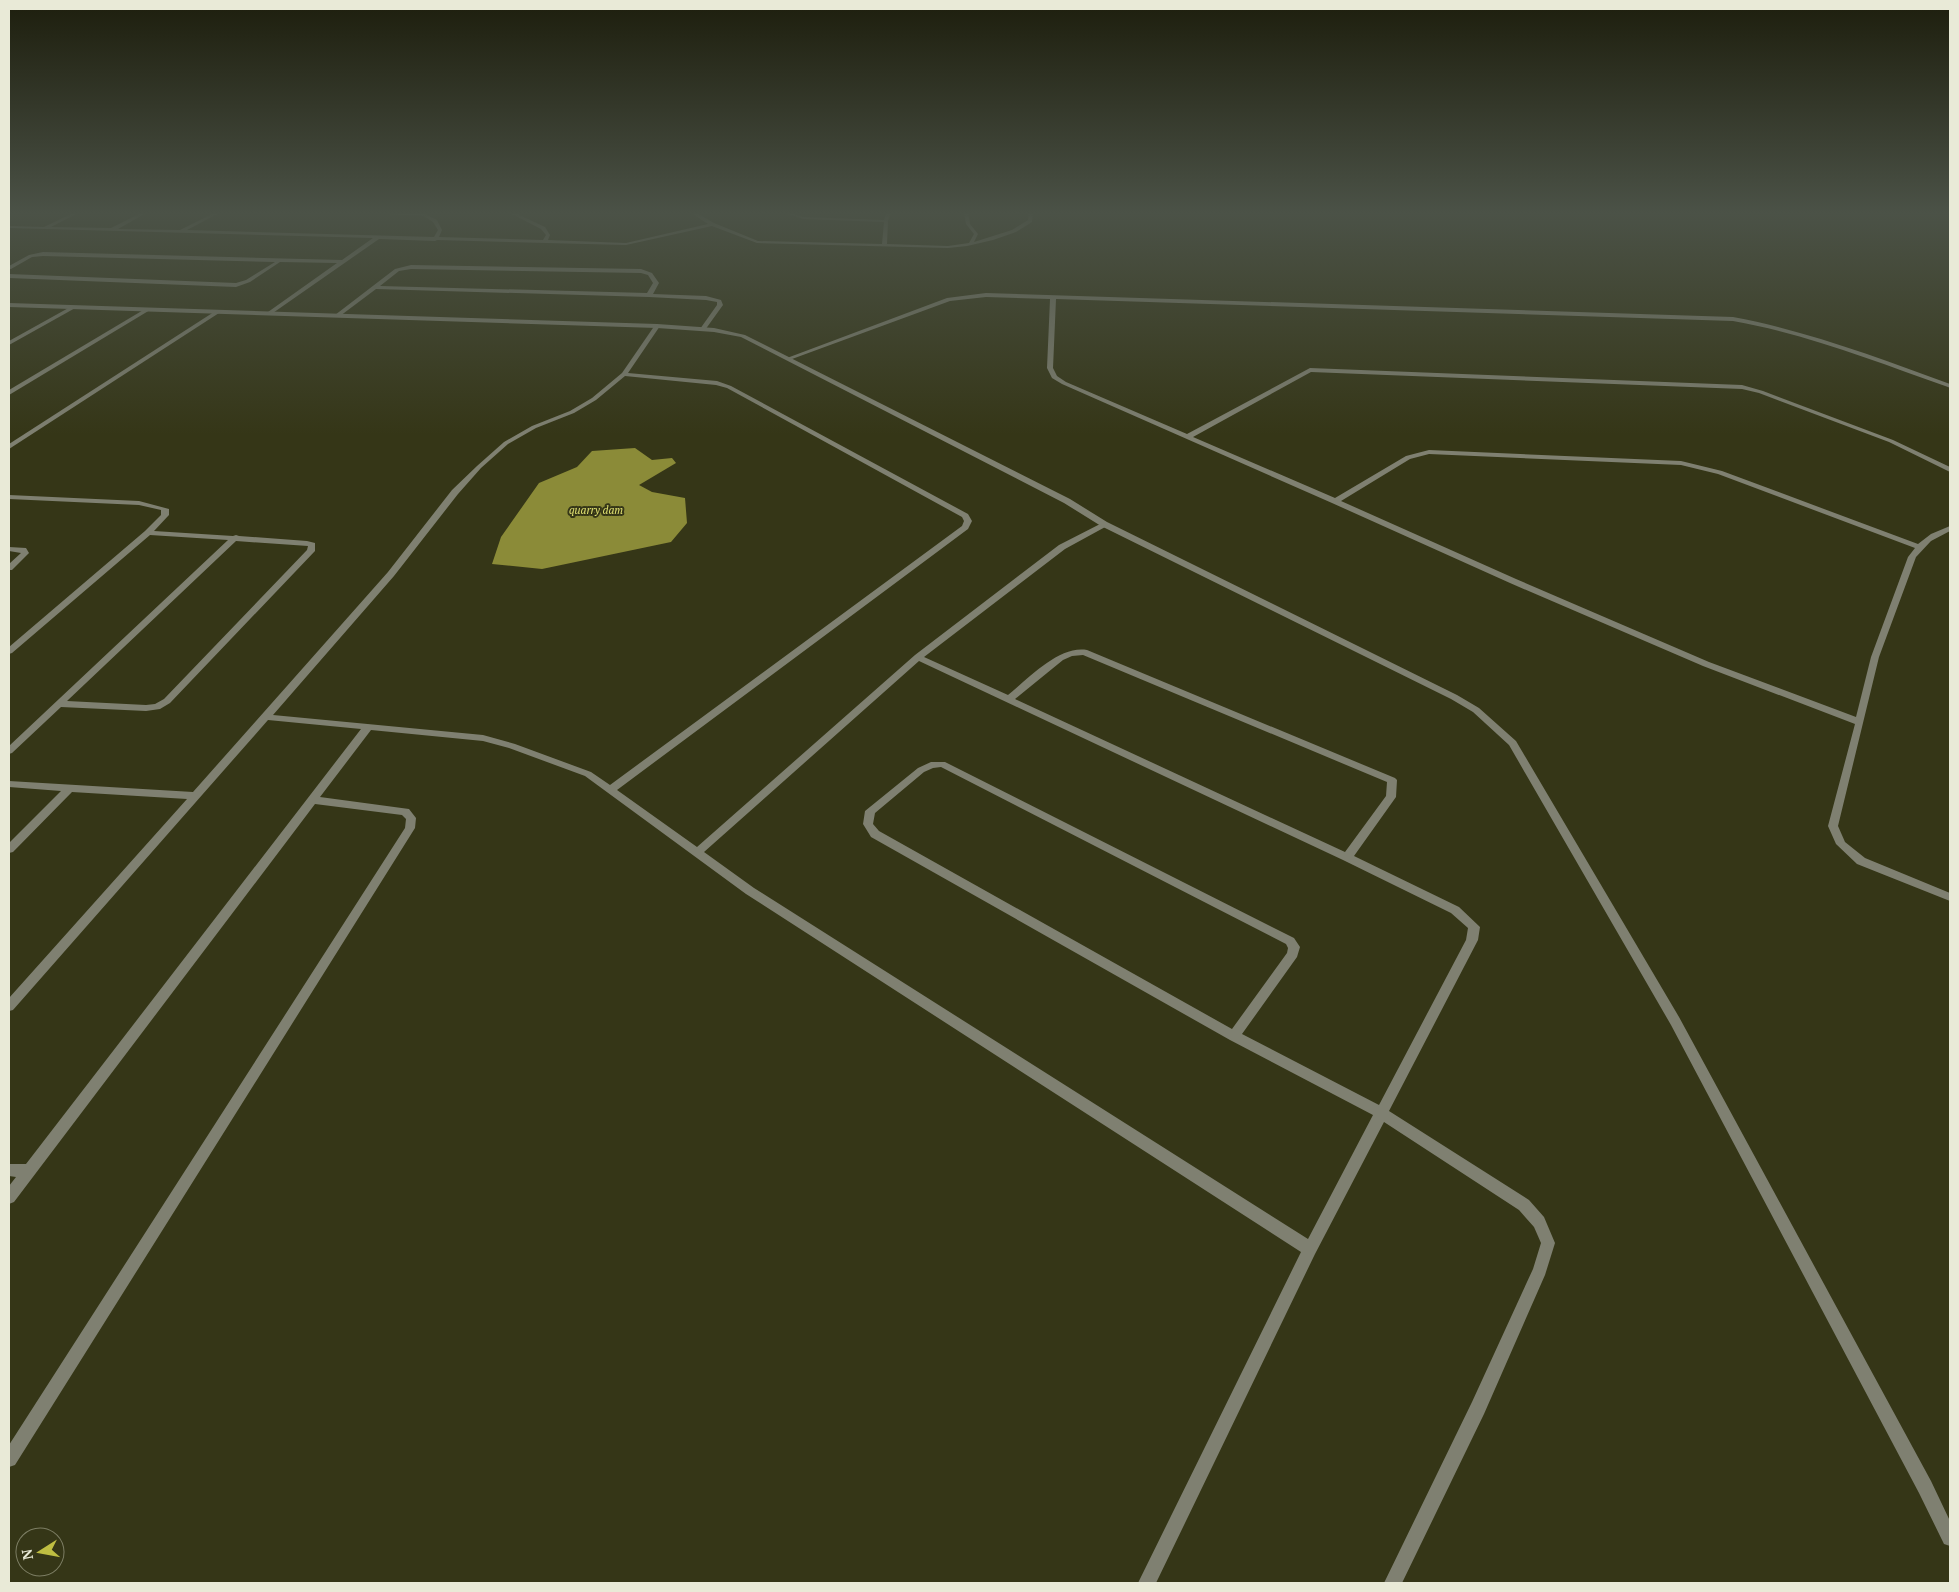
<svg xmlns="http://www.w3.org/2000/svg" width="1959" height="1592" font-family="'PT Serif',serif">
<style>
.water{fill:#8b8b38}
.lines{fill:none;stroke-linecap:round;stroke-linejoin:round}
.minor{fill:#7f8071;fill-rule:evenodd}
.tertiary{fill:#7f8071;fill-rule:evenodd}
.labels{text-anchor:middle;stroke-width:4;stroke-linejoin:round;paint-order:stroke}
.far-water-label{font-size:11px;font-style:italic;fill:#e2e372;stroke:#353617}
</style>
<rect width="100%" height="100%" fill="#353617"/>
<!-- water -->
<path class="water" d="M635 448 652 460 672 458 676 463 639 485 652 492 685 498 687 523 671 542 542 569 492 564 501 537 539 483 577 467 592 451Z"/>
<g class="lines">
<!-- minor -->
<g class="minor">
<path d="M75 212H80L51 227 111 228 143 212H148L118 229 180 230 216 212H221L187 230 434 237 438 230 433 222 424 216 352 212 425 214 437 220 442 230 439 237 543 240 546 235 541 229 508 212H513L545 227 550 235 548 240 626 243 708 224 690 212H695L714 223 758 241 882 244 884 222 803 219 782 212H788L803 217 884 220 887 212H891L888 221 887 244 948 246 969 243 974 234 966 224 964 212H968L970 224 978 234 974 242 1012 230 1028 220 1029 212H1033L1032 222 1016 232 993 240 967 246 948 248 757 243 712 226 626 245 437 240 435 241 379 239 270 315 267 313 268 312 337 263 280 262 250 282 236 287 9 278V274L236 283 246 280 275 262 43 256 32 257 11 269H9V266L29 255 43 252 342 260 373 238 9 228V226L44 227Z"/>
<path d="M411 265 641 269 652 273 659 283 653 294 706 296 721 300 723 305 705 330 703 331 700 329 717 305V302L706 300 649 297 376 289 340 316 335 315 395 269ZM411 269 641 273 648 275 653 283 647 293 380 286 399 271Z"/>
<path d="M986 293 1733 317C1808 331 1879 358 1950 384V388L1948 387C1877 362 1807 334 1733 321L1056 299 1053 368 1057 376 1066 382 1187 434 1310 368 1742 385 1763 391 1893 440 1950 467V472L1948 471 1889 442 1759 393 1742 389 1311 372 1193 437 1335 498 1406 456 1429 450 1681 461 1722 471 1918 544 1931 534 1950 526V531L1931 541 1916 557 1879 657 1838 826 1845 842 1865 858 1950 893V901L1857 864 1836 844 1828 826 1855 724 1703 666 1510 583 1332 503 1062 384 1052 378 1047 368 1050 299 986 297 950 301 792 359 787 358 947 298ZM1429 454 1681 465 1718 474 1915 548 1908 557 1871 657 1856 717 1709 662 1516 579 1341 501 1410 459Z"/>
<path d="M72 306 77 307 9 345V341Z"/>
<path d="M145 309 150 310 9 395V390Z"/>
<path d="M217 310 220 312 219 313 9 449V444Z"/>
<path d="M657 324 660 326 628 373 717 381 731 386 968 514 972 521 968 529 617 790 697 847 915 655 1059 545 1104 522H1107V526L1065 549 924 657 1008 695C1028 679 1059 645 1087 650L1395 778 1397 780 1396 797 1354 856 1459 907 1480 927 1478 940 1389 1111 1529 1200 1544 1217 1555 1243 1545 1275 1484 1414 1402 1583H1384L1472 1402 1533 1269 1541 1243 1534 1227 1519 1210 1384 1122 1315 1254 1156 1583H1138L1301 1252 746 894 585 776 509 748 483 741 371 730 320 797 409 809 416 818 415 828 15 1465 9 1467V1445L405 828 406 819 402 815 315 804 14 1202 9 1204V1186L16 1177 9 1176V1164H26L361 729 268 720 13 1010 9 1011V998L187 799 72 792 13 852 9 853V843L61 791 9 787V781L193 792 388 572 452 490 477 466 504 442 532 426 570 411 592 398 622 373 655 325ZM625 376 716 385 727 388 962 517 964 521 962 526 610 785 591 772 515 744 483 735 273 715 394 576 458 494 481 468 508 444 536 428 574 413 596 400ZM1083 655 1387 782 1386 796 1345 852 1015 699 1063 660 1072 656ZM919 661 1343 860 1451 913 1468 928 1466 940 1379 1105 1242 1034 1297 957 1300 947 1294 938 945 762H931L918 768 865 811 863 824 871 837 1230 1040 1373 1115 1308 1239 754 888 704 852ZM941 767 1286 944 1288 948 1287 953 1232 1029 879 831 873 824 875 813 924 772 933 768Z"/>
<path d="M9 495 139 501 169 509V515L154 531 233 536 236 535 239 536 307 541 315 543V551L170 703 160 709 146 711 61 707 12 753 9 754V746L228 540 150 535 12 653 9 654V647L145 531 161 515V510L139 505 9 499ZM236 541 308 546 307 550 164 699 155 704 146 705 67 701Z"/>
<path d="M9 547 26 548 29 553 12 570H9V564L21 553 9 551Z"/>
</g>
<!-- tertiary -->
<path class="tertiary" d="M9 303 657 324 714 328 745 335 1070 499 1107 522 1457 695 1479 708 1516 741 1679 1017 1931 1481 1950 1521V1546L1944 1544 1919 1493 1671 1025 1509 745 1473 712 1451 699 1101 526 1064 503 741 337 714 332 657 328 9 307Z"/>
</g>
<!-- sky -->
<linearGradient id="sky" x2="0" y2="1"><stop stop-color="#1d1e0d"/><stop offset="0.49" stop-color="#4b5247"/><stop offset="1" stop-color="#4b5247" stop-opacity="0"/></linearGradient>
<rect width="1959" height="435" fill="url(#sky)"/>
<g class="labels">
<!-- far-water labels -->
<g class="far-water-label">
<text x="596" y="514">quarry dam</text>
</g>
</g>
<!-- border -->
<rect width="1959" height="1592" fill="none" stroke="#e9ead7" stroke-width="20"/>
<!-- north arrow -->
<g transform="translate(40 1552) rotate(259)"><circle r="24" fill="#353617" stroke="#7d7e64"/>
<path d="M0-4L9 19L0 12L-9 19Z" fill="#bfbe42"/>
<text y="-8" font-size="14" font-weight="bold" text-anchor="middle" fill="#e9ead7">N</text>
</g>
</svg>
